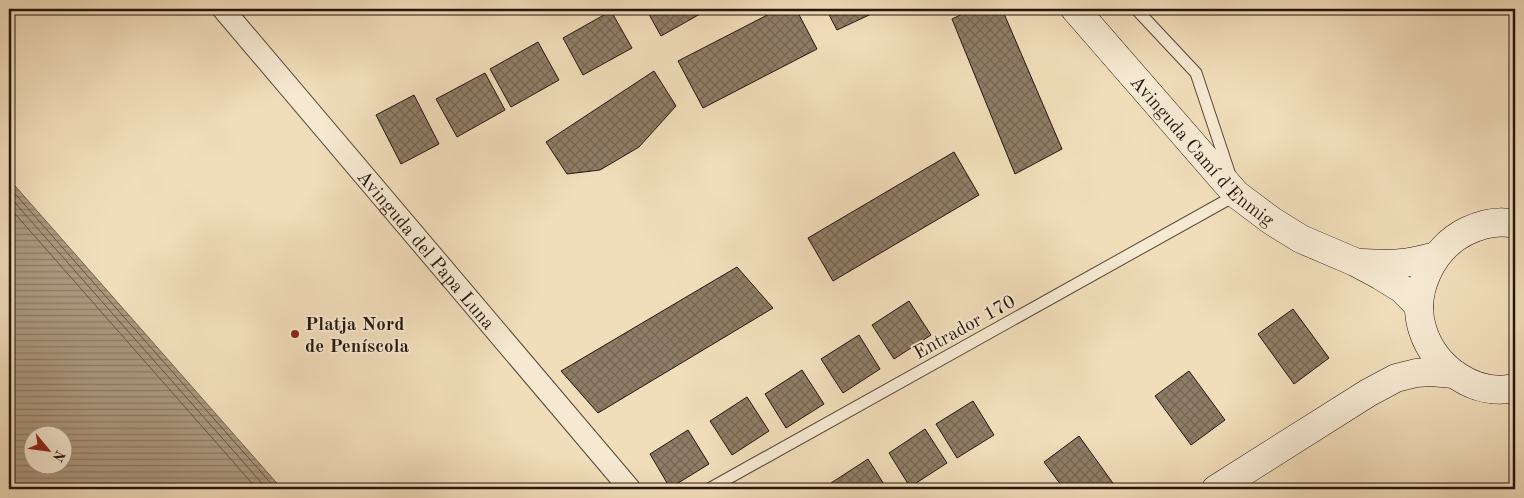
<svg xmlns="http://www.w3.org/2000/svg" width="1524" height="498" font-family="'Old Standard TT',serif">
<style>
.water{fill:url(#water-rules);stroke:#766451;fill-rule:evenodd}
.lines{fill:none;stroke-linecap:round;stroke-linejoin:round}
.shore{stroke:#695746;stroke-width:1}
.building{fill:url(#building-cross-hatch);stroke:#26150d}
.lane-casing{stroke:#594738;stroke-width:13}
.street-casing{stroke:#594738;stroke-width:23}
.secondary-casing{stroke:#26150d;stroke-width:29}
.lane{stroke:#f6e9d2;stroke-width:11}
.street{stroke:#f6e9d2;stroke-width:21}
.secondary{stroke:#f6e9d2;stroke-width:28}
.poi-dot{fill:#8f2418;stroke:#f6e9d2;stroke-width:2}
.labels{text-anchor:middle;stroke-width:4;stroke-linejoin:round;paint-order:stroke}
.street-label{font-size:19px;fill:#26150d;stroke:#f6e9d2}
.poi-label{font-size:19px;font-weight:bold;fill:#26150d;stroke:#f6e9d2;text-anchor:start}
</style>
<defs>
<pattern id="water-rules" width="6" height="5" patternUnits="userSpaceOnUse" patternTransform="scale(1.25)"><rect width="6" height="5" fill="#ac997f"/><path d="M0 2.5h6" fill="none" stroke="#8c7c66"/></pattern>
<pattern id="building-cross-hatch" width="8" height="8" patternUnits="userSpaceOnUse" patternTransform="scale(1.25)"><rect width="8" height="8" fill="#907d67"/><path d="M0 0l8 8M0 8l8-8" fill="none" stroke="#756553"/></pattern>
</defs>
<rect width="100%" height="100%" fill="#f1ddba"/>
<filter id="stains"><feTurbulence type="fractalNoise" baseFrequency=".004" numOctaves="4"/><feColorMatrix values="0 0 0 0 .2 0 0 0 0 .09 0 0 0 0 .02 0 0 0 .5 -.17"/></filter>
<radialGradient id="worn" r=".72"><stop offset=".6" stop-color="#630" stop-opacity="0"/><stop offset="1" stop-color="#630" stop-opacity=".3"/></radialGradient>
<!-- water -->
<path class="water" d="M9 179 282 489H9ZM32 436H62V466H32Z"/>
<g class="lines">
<!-- shore -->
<g class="shore">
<path d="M9 187 276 489"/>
<path d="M9 196 267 489"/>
<path d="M9 207 257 489"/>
</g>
</g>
<!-- building -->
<g class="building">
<path d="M646 9H709L661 36Z"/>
<path d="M779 9H796L817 49 703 108 678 61Z"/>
<path d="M826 9H882L837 30Z"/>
<path d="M973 9H1002L1062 149 1015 174 952 19Z"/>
<path d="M611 11 632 48 583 75 563 38Z"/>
<path d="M538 42 559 80 511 107 490 69Z"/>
<path d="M654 71 676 106 639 147 600 170 567 174 546 142Z"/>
<path d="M485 73 505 110 457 137 436 99Z"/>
<path d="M414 95 439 144 401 164 376 115Z"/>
<path d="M954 152 979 195 833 281 808 238Z"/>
<path d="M737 267 773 308 598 413 561 371Z"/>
<path d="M909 301 931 335 894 359 872 325Z"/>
<path d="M1293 309 1329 358 1294 384 1258 334Z"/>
<path d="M859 335 880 369 843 393 821 359Z"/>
<path d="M802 370 824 404 786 428 765 394Z"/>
<path d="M1189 371 1225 420 1191 445 1155 396Z"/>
<path d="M747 397 769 431 732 455 710 421Z"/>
<path d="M973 401 994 435 957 458 936 424Z"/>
<path d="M925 429 947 463 910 487 889 453Z"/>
<path d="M688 430 709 464 670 488 650 454Z"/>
<path d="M1079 436 1115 486 1110 489H1064L1044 462Z"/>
<path d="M868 459 887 489H835L831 483Z"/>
</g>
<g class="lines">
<defs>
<g id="lane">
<path d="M1136 9 1196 73 1230 175"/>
<path d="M709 489 1236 195"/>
</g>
<g id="street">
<path id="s1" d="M223 9 630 489"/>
</g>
<g id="secondary">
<path id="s2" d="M1075 9 1236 194 1272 221 1301 239 1355 262 1381 276 1402 289 1419 306"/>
<path d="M1515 224C1499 220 1482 224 1467 231 1432 248 1410 293 1423 331 1435 368 1475 397 1515 388"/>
<path d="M1362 263C1392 265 1407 264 1436 256"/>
<path d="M1216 489 1368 393 1396 378 1416 373 1431 372 1454 374"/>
</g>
</defs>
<!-- lane casing -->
<use href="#lane" class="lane-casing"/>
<!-- street casing -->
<use href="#street" class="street-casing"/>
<!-- secondary casing -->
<use href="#secondary" class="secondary-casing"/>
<!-- lane -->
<use href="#lane" class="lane"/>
<!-- street -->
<use href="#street" class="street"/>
<!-- secondary -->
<use href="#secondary" class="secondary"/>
</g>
<!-- markers -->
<circle class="poi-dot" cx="295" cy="334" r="5"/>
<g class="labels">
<!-- street labels -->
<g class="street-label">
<text dy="7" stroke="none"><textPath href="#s2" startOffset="191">Avinguda Camí d'Enmig</textPath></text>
<text dy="7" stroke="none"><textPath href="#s1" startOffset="315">Avinguda del Papa Luna</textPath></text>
<text transform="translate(964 326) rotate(-29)" y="7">Entrador 170</text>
</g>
<!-- poi labels -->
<g class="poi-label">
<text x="305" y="330">Platja Nord<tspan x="305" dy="22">de Peníscola</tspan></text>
</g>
</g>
<!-- margin -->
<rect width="1524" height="498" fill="none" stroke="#f1ddba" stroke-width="30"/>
<rect x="10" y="10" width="1504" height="478" fill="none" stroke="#26150d" stroke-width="2.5"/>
<rect x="15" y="15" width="1494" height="468" fill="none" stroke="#26150d"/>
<!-- north arrow -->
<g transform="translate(48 450) rotate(119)"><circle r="24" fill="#f6e9d2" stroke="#a39483"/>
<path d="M0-4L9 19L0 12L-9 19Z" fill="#8f2418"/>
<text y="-8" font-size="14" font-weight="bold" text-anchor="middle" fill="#26150d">N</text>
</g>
<rect width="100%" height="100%" filter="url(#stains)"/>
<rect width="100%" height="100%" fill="url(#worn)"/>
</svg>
